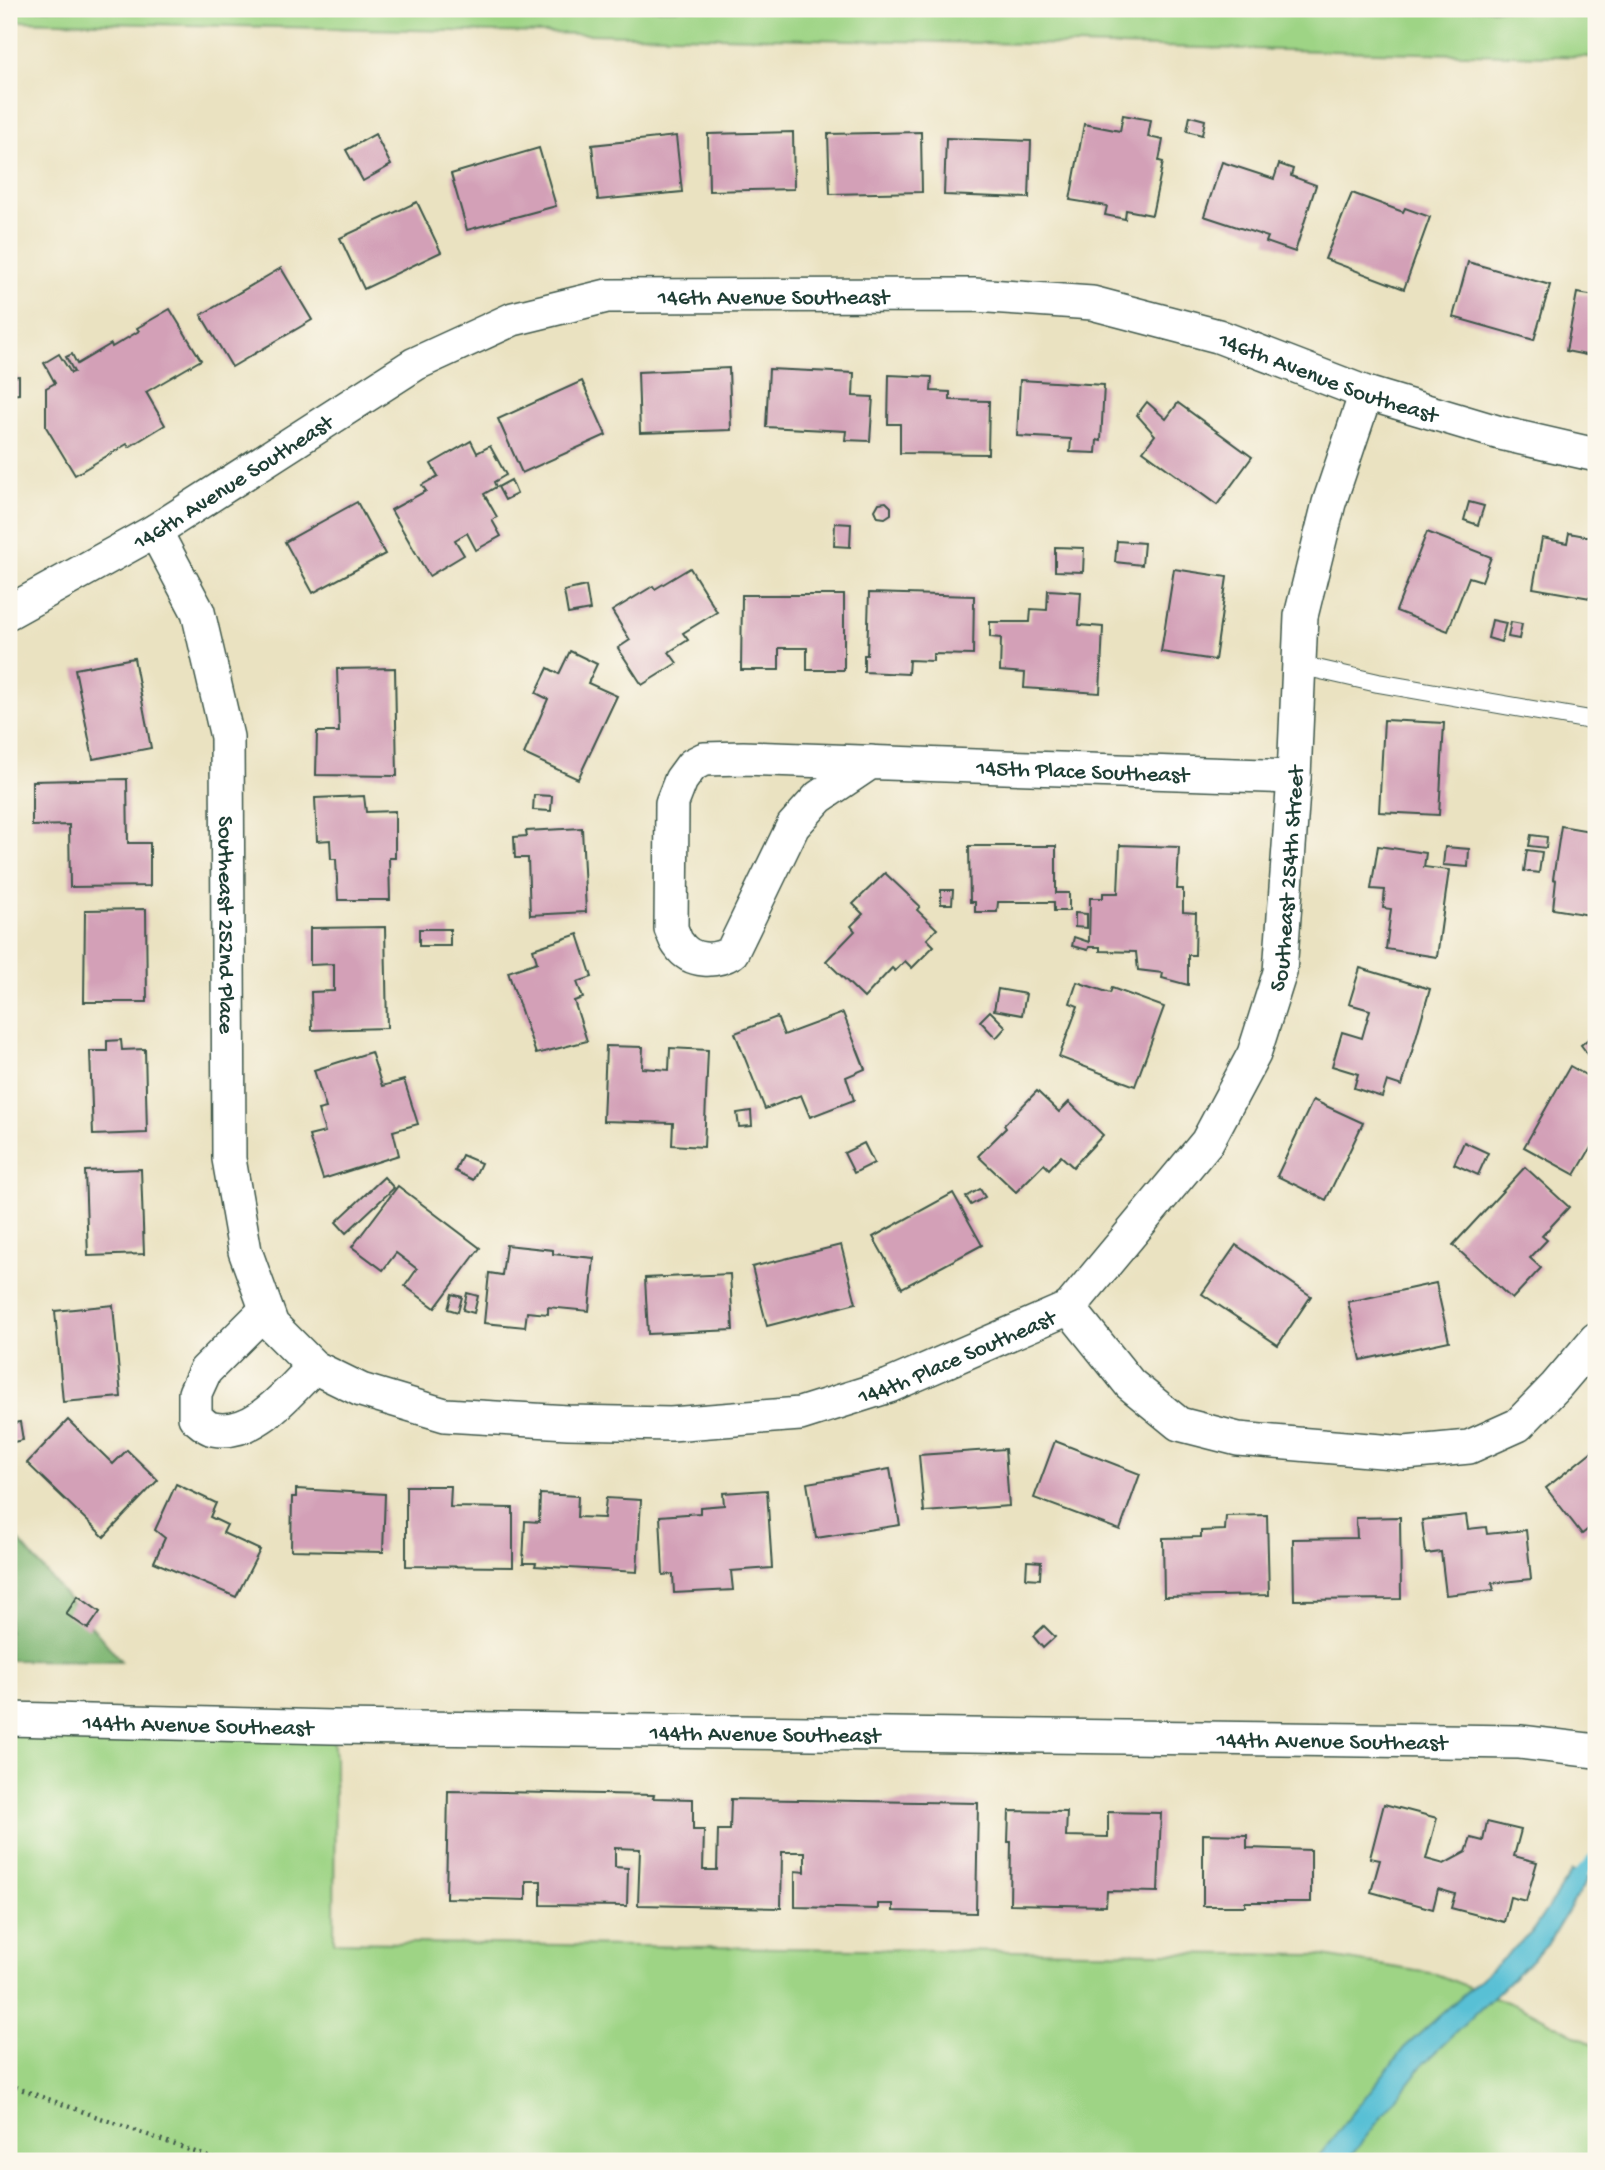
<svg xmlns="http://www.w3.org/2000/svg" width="1605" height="2170" font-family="'Gochi Hand',sans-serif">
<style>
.green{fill:#9ed485;stroke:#5e885c;stroke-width:2}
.forest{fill:#7eb672;stroke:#4e7a53;stroke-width:2}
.water{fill:#58c0d5;stroke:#3c7e84;stroke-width:2}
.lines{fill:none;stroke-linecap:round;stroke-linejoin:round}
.stream{stroke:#58c0d5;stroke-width:12}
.building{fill:#d3a0b7}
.lane-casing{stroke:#3d5649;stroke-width:20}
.street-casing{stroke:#3d5649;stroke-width:36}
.path{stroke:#3d5649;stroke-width:4.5;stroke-dasharray:2 5;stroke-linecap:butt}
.lane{stroke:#fff;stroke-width:18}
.street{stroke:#fff;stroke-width:33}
.labels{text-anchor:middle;stroke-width:5;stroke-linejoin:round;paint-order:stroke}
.street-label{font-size:23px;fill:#1f3d34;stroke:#fbf7ec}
</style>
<rect width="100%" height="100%" fill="#fbf7ec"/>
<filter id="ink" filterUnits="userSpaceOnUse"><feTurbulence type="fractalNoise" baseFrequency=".0143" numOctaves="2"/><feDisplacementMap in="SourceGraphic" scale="14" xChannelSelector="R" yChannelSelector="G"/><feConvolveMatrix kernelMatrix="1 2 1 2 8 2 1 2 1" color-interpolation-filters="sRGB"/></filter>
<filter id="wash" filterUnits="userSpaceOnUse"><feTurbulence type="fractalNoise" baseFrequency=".00686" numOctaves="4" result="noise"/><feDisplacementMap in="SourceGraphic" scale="28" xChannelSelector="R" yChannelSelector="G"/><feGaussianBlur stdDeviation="1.57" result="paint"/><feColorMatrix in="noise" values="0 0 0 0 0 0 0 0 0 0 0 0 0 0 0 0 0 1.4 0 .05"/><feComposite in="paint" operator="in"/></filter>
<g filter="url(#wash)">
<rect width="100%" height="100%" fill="#eae2c1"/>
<!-- green -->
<g class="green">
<path d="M15 9H1596V57L15 21Z"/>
<path d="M9 1719 332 1727 335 1759 334 1942 1317 1955 1436 1974 1530 2011 1596 2046V2161H9Z"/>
</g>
<!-- forest -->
<path class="forest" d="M9 1529 121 1661 9 1660Z"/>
<!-- water -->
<path class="water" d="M1572 1871 1588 1878 1547 1945 1424 2063 1347 2161H1315L1404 2048 1531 1933Z"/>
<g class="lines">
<!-- stream -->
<path class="stream" d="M1572 1888 1580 1875 1596 1857"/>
</g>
<g id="blocks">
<!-- building -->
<g class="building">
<path d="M1123 115 1151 120 1148 137 1163 140 1159 161 1163 162 1152 215 1126 210 1125 219 1105 215 1107 206 1070 200 1084 124 1120 131Z"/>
<path d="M1190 116 1205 120 1202 135 1187 131Z"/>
<path d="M793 132 794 189 709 191 708 134Z"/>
<path d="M921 132 922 192 830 194 828 134Z"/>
<path d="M375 134 391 165 363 181 346 150Z"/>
<path d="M676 136 682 192 598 200 592 145Z"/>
<path d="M946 138 1031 141 1029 198 944 195Z"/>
<path d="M539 148 556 206 467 230 451 174Z"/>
<path d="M1222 162 1274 179 1279 164 1293 169 1291 176 1316 185 1295 252 1266 242 1268 237 1204 216Z"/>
<path d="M1352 193 1403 212 1405 208 1430 217 1404 289 1325 259Z"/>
<path d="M417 202 441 252 364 289 340 238Z"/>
<path d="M1468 262 1550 285 1534 340 1453 317Z"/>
<path d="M281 268 312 320 232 367 201 315Z"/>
<path d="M1577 293 1596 296V357L1566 351Z"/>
<path d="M170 309 201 360 146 392 165 425 129 447 127 444 75 475 46 427V388L55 383 44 363 59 354 71 373 74 372 66 357 72 354 77 364 111 344 112 347 139 331 137 328Z"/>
<path d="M729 368 731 430 640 433 638 372Z"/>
<path d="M769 369 854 373 853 396 873 397 870 441 845 440 846 431 766 427Z"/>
<path d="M889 375 932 377 931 391 950 392V400L989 401 988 454 900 453V424H888Z"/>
<path d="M19 376V394L9 395V377Z"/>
<path d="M1020 380 1104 385 1101 441 1097 440 1096 453 1070 452 1071 439 1017 436Z"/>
<path d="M582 381 606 435 522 473 498 419Z"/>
<path d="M1147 402 1166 419 1178 403 1252 457 1217 505 1143 451 1155 435 1137 415Z"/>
<path d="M471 441 477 453 490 446 506 475 494 482 496 487 484 494 497 517 492 520 501 536 476 550 467 533 455 540 464 555 429 576 391 510 426 491 422 485 438 476 431 464Z"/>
<path d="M511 480 517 494 505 500 498 487Z"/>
<path d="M357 502 385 554 313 593 285 542Z"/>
<path d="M886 502 891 507V514L885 518 878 517 875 510 879 503Z"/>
<path d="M1469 502 1484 506 1478 525 1464 520Z"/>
<path d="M835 523 851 524 850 547 834 546Z"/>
<path d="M1427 532 1491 557 1482 581 1469 577 1448 631 1396 611Z"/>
<path d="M1569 533 1596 538V599L1533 588 1542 538 1567 543Z"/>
<path d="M1117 541 1144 543 1142 565 1115 562Z"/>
<path d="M1055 547 1084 548 1083 572 1055 571Z"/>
<path d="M690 568 717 612 683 633 688 640 669 652 677 663 642 685 618 648 630 640 612 611 653 586 655 589Z"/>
<path d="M1174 569 1227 577 1215 660 1161 652Z"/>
<path d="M586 586 590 610 568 614 564 591Z"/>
<path d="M1048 590 1081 592 1079 625 1103 627 1100 693 1024 688 1025 673 1000 671 1001 638 990 637V622H1030L1031 609 1047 610Z"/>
<path d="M869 593 974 596 973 655 933 654V661L909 660 908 674 864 672V655H867Z"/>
<path d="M742 595H844V670H807V648H779V670H741Z"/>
<path d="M1492 620 1506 623 1501 642 1488 638Z"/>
<path d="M1511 622 1522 624 1519 639 1508 637Z"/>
<path d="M570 651 597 664 588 683 617 696 578 779 524 754 548 699 536 693 548 668 559 674Z"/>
<path d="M134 658 151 748 93 759 75 669Z"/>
<path d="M395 668 397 776 316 775 317 732H339L337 669Z"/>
<path d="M1384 720 1444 723 1439 815 1379 812Z"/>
<path d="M127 779 128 843H150V886L70 887 69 825 32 826V781Z"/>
<path d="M534 795 552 796 551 811 533 810Z"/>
<path d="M364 796 366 812 395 811V858H389L390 900H338L336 859H331L330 840 317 841 315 798Z"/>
<path d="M1561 826 1596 832V916L1553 909 1556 880 1553 879Z"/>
<path d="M582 828 586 912 530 915 528 858H515L514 837 527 836 526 831Z"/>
<path d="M1531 835 1547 837 1546 848 1529 846Z"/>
<path d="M1120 845 1179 847 1177 889H1183V912L1196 913 1195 955H1188V985L1162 978 1163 973 1138 970 1136 952 1100 951V947H1089L1088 950 1072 946 1074 937 1089 942 1090 898H1103V893H1118Z"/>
<path d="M969 846H1056V893H1069V911H1054V902H998L997 912H975V902H970Z"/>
<path d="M1378 846 1426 853 1424 867 1449 870 1437 957 1386 949 1391 909 1383 908 1385 890 1371 889Z"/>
<path d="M1445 847 1469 849 1468 867 1443 865Z"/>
<path d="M1527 850 1542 852 1539 873 1524 871Z"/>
<path d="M885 873 920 906 917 910 937 929 927 939 934 946 912 968 905 961 895 971 892 968 864 998 826 961 855 931 851 926 863 914 853 904Z"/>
<path d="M941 890H953L952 904H941Z"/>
<path d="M146 909 147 1002H84L85 910Z"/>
<path d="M1075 913 1087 914V928L1075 927Z"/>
<path d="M385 927 387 1028 312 1030 311 992 334 991V964L310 965V928Z"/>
<rect x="419" y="929" width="31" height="17"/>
<path d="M578 934 592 977 577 982 583 998 574 1001 587 1041 536 1054 508 972 537 962 533 949Z"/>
<path d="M1360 968 1430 989 1402 1086 1387 1081 1382 1097 1354 1088 1358 1074 1332 1066 1342 1032 1362 1038 1370 1010 1349 1004Z"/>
<path d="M1077 982 1110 993 1112 988 1164 1007 1135 1086 1059 1057 1078 1006 1070 1003Z"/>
<path d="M998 989 1026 994 1022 1015 994 1010Z"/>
<path d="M990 1011 1006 1027 996 1038 980 1021Z"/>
<path d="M843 1013 865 1069 846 1077 854 1100 810 1117 801 1095 765 1109 735 1033 777 1017 784 1035Z"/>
<path d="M1592 1036 1596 1041V1065L1581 1045Z"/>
<path d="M121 1040 122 1050 145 1049 147 1133 93 1135 90 1051H107V1041Z"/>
<path d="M606 1046 643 1047 642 1068 669 1070 670 1048 708 1050 704 1147 672 1145 673 1123 603 1121Z"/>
<path d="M371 1052 382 1086 404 1080 418 1124 393 1131 399 1155 323 1179 309 1136 325 1132 318 1110 326 1108 314 1070Z"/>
<path d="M1570 1066 1596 1081V1139L1575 1175 1524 1147Z"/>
<path d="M1037 1091 1059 1112 1069 1102 1103 1135 1073 1167 1061 1156 1049 1169 1044 1164 1016 1192 978 1156 1006 1128 1004 1125Z"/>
<path d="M1313 1100 1363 1123 1326 1200 1277 1176Z"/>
<path d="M751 1111 752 1126 739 1127 737 1113Z"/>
<path d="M1464 1142 1488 1153 1478 1175 1454 1164Z"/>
<path d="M864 1143 874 1163 854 1173 844 1153Z"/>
<path d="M462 1155 481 1163 473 1180 455 1171Z"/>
<path d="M1525 1167 1569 1207 1542 1236 1547 1240 1530 1258 1541 1268 1512 1299 1453 1245Z"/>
<path d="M141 1169 144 1254 88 1256 85 1171Z"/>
<path d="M384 1177 394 1188 346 1233 336 1222Z"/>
<path d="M398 1186 480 1248 435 1308 405 1286 417 1269 396 1253 383 1270 352 1247Z"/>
<path d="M980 1189 985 1197 971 1205 966 1197Z"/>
<path d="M953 1193 982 1245 902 1288 873 1237Z"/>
<path d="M506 1245 553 1250V1254L594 1258 589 1311 548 1307V1314L527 1312 525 1327 484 1323 489 1273 502 1275Z"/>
<path d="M841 1245 856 1303 767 1326 752 1267Z"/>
<path d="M1236 1245 1311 1296 1278 1345 1202 1294Z"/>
<path d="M730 1274 733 1330 648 1334 645 1278Z"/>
<path d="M1436 1283 1449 1341 1361 1360 1348 1302Z"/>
<path d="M467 1293 478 1296 474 1313 463 1310Z"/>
<path d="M452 1294 462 1297 458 1312 448 1309Z"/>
<path d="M113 1305 121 1397 63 1402 55 1311Z"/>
<path d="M68 1420 113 1464 127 1450 158 1480 104 1537 27 1463Z"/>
<path d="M20 1422 23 1440 9 1443V1424Z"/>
<path d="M1055 1441 1140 1474 1120 1530 1034 1498Z"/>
<path d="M1596 1448V1523L1582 1534 1546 1488Z"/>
<path d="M1005 1449 1009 1506 924 1512 919 1455Z"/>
<path d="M890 1469 900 1525 816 1538 807 1483Z"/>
<path d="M176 1484 216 1503 210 1517 227 1525 223 1533 260 1550 236 1597 154 1562 165 1538 155 1530Z"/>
<path d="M406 1486H451L450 1507 513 1508V1567L406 1566Z"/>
<path d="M296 1489 385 1494 383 1552 291 1550 292 1497H296Z"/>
<path d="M767 1490 772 1568 731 1571 733 1590 674 1593 673 1574 663 1575 660 1516 700 1513V1507L724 1505 723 1493Z"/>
<path d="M540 1494 578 1496 577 1517 604 1518 606 1498 641 1500 637 1572 535 1566 536 1563H523L525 1521 539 1522Z"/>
<path d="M1267 1515 1269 1595 1164 1597 1163 1538 1201 1537V1531L1225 1530 1226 1516Z"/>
<path d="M1466 1515 1468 1529 1486 1527 1487 1534 1526 1530 1531 1579 1492 1583 1494 1590 1446 1595 1441 1552 1426 1554 1422 1520Z"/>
<path d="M1400 1517 1401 1599 1294 1600 1293 1539 1357 1538 1356 1518Z"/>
<path d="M1027 1561 1041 1562 1040 1579 1026 1578Z"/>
<path d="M78 1596 100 1612 88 1629 66 1614Z"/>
<path d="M1044 1626 1055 1637 1043 1648 1033 1636Z"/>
<path d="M448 1791 654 1795 653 1798 693 1799V1830H704L703 1870H717L718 1830H730L731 1799 978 1803 976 1913 893 1911V1904H878V1909L795 1907V1871L805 1872V1852H782L781 1908 638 1905 640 1849 615 1848V1867L628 1868 627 1906 541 1905V1881H526V1900L446 1898Z"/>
<path d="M1384 1804 1437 1818 1426 1859 1444 1864 1466 1852 1471 1838 1483 1841 1487 1822 1521 1830 1514 1856 1537 1862 1526 1901 1510 1897 1504 1922 1451 1908 1455 1894 1438 1889 1433 1909 1371 1892 1380 1860 1370 1858Z"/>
<path d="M1009 1811 1067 1812 1066 1836 1108 1837V1812L1161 1813 1158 1892 1107 1891 1106 1906 1010 1904 1011 1842H1008Z"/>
<path d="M1203 1834 1247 1835V1848L1311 1850V1902H1245V1906H1203Z"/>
</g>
</g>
</g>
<g filter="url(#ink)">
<use href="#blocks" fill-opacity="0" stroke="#3d5649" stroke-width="2"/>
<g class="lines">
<defs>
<path id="lane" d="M1299 665 1378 683 1596 721"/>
<g id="street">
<path id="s1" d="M155 531 198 612 227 737 229 1159 245 1251 272 1325 314 1367 361 1390 445 1415 568 1422 671 1424 800 1414 889 1386 1069 1308 1207 1142 1254 1054 1280 972 1294 777 1301 616 1329 503 1366 393"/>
<path id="s2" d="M9 612 155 531 415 364 513 319 607 296 974 295 1092 303 1218 336 1366 393 1500 433 1596 455"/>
<path id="s3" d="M871 762 819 797 793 826 732 952C716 962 691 963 679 945 675 941 674 934 671 929L672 803 681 780 692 765 704 759 743 758 1294 777"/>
<path d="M1069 1308 1130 1384 1179 1424 1238 1439 1405 1453 1469 1447 1518 1425 1556 1386 1596 1339"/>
<path d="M266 1310 205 1371 195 1393V1417C200 1421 207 1428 213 1429 255 1437 287 1393 314 1367"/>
<path id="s4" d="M9 1719 332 1727 1520 1742 1596 1751"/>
</g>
</defs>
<!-- lane casing -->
<use href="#lane" class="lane-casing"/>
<!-- street casing -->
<use href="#street" class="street-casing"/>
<!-- path -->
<path class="path" d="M9 2085 220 2161"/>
<!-- lane -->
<use href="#lane" class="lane"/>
<!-- street -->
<use href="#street" class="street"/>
</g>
</g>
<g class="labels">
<!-- street labels -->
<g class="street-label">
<text dy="8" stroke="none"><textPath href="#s2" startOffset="847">146th Avenue Southeast</textPath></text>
<text dy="8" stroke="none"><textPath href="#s2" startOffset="1414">146th Avenue Southeast</textPath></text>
<text dy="8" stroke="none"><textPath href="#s2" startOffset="259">146th Avenue Southeast</textPath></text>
<text dy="8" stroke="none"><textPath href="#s3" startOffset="880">145th Place Southeast</textPath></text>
<text dy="8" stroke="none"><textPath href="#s1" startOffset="2154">Southeast 254th Street</textPath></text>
<text dy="8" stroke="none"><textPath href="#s1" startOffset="408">Southeast 252nd Place</textPath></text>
<text dy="8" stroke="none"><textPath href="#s1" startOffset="1536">144th Place Southeast</textPath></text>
<text dy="8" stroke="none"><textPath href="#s4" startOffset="189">144th Avenue Southeast</textPath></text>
<text dy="8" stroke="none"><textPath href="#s4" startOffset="756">144th Avenue Southeast</textPath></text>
<text dy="8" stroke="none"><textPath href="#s4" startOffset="1323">144th Avenue Southeast</textPath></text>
</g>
</g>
<!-- margin -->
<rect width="1605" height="2170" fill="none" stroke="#fbf7ec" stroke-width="35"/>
</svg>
